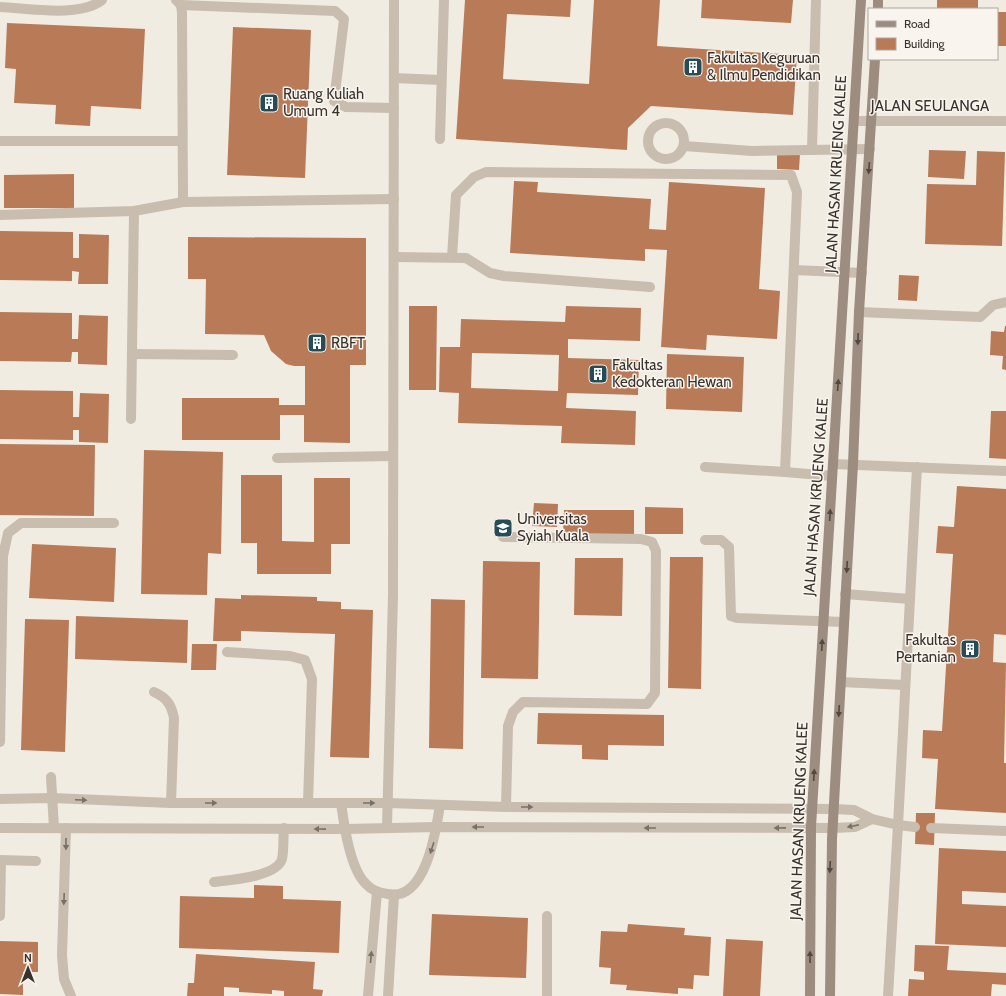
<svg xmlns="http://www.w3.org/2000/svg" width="1006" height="996" font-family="Cabin,sans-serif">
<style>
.building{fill:#b97a58;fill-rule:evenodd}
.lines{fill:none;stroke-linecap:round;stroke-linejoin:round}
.lane{stroke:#c8bdaf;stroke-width:10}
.street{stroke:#c8bdaf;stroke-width:10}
.secondary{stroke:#9c8d80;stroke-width:10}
.oneway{fill:#514841}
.oneway2{fill:#797067}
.labels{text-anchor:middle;stroke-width:3;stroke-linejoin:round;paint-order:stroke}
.poi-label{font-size:15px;fill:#38312c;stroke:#f9f5ee;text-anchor:start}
.street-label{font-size:15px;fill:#38312c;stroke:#f9f5ee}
</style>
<rect width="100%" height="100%" fill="#f1ece2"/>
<!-- building -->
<g class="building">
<path d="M465 0H571L570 17 507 14 503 79 589 84 594 0H660L657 46 797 55 793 115 651 106 628 128 627 150 456 139Z"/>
<path d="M702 0H793L791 23 701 18Z"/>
<rect x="937" y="0" width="41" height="9"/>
<rect x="997" y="12" width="9" height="34"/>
<path d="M7 23 145 29 141 109 91 106 90 126 55 124 56 105 14 103 16 69 5 68Z"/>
<path d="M233 27 311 30 305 178 227 175Z"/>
<path d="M929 150 966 151 964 179 928 177Z"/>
<path d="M977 151 1005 152 1002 246 925 244 927 184 976 185Z"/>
<path d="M777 152 800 154 799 170 777 169Z"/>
<path d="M74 174V208H4V175Z"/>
<path d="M514 181 538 182 537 192 651 199 649 229 666 230 669 182 765 188 759 289 780 291 777 339 707 335 706 350 661 347 667 250 645 249V261L510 253Z"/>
<path d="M0 231 73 232V258H79V234L109 235 108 284H78L79 272 72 271V281L0 280Z"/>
<path d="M188 237 366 238V365H350V443L304 442V415H280V440H182V398H279V405H305V366H294L286 364 271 351 264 335 205 334 206 279H188Z"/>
<path d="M899 275 919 276 917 301 898 300Z"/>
<path d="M409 306H437L436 390H409Z"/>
<path d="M566 306 641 308 640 341 568 339V358L639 360 638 395 567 393 566 408 636 411 635 445 561 443 562 426 458 423 459 393 439 392 440 347H460L461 319 565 322ZM472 353 559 355 558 391 471 388Z"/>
<path d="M0 312 72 313V339H78L79 315 108 316 107 365 78 364V352H72L71 362 0 361Z"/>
<path d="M1005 326H1006V370L1002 369 1003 356 990 355 991 331 1004 332Z"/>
<path d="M667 354 744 357 742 412 666 409Z"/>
<path d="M0 390 73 391V417H79L80 393 109 394 108 443 79 442V430H73V440L0 439Z"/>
<path d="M991 411H1006V459L989 458Z"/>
<path d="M0 444 95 445 94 516 0 515Z"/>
<path d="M144 450 223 452 221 554 208 553 207 595 141 594Z"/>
<path d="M241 475H282V541L314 542V478H350V544H331V574H257V543H241Z"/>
<path d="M957 486 1006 489V635L994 634 993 662 1006 663 1004 763H1006V813L935 809 938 759 922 758 923 730 942 731 953 554 936 553 938 526 954 527Z"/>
<path d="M534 503 558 504 557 527 532 526Z"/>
<path d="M645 507 683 508V534H645Z"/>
<path d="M564 510H634V535L563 534Z"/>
<path d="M32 544 116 548 114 602 29 598Z"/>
<path d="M670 557H703L701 689 668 688Z"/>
<path d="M575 558H623L622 616 574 615Z"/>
<path d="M483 561 540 562 538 679 481 678Z"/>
<path d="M241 595 317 597V601L341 602V609L373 610 369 758 330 757 335 634 241 631V641H213L215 598 241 599Z"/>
<path d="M431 599 465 600 463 749 429 748Z"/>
<path d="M76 616 188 620 187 663 75 659Z"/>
<path d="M25 619 69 620 65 752 21 750Z"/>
<path d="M192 644H217L216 670H191Z"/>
<path d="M538 713 664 715V746L608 745V760L582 759V745L537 744Z"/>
<path d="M916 813H935L934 845 915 844Z"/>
<path d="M939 848 1006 851V893L962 891V904L1006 906V947L935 944Z"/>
<path d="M254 885 283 886V899L341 901 339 953 179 948 180 896 254 898Z"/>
<path d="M432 914 528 918 526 978 429 975Z"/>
<path d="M628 924 685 928 684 935 711 937 709 976 694 975 693 989 678 988V994L626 990 627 985 610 984 611 968 599 967 601 931 627 932Z"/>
<path d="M726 939 763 941 760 996H723Z"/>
<path d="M0 941 38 942V972H23V995L0 994Z"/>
<path d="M915 945 949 946 947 970 1006 973V985L992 984 991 996H908L909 979 924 980V972L914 971Z"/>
<path d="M196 954 315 962 313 989 323 990 322 996H284V991L272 990V994L239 992V988L224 987V996H187L188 983H194Z"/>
</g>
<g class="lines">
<!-- lane -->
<g class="lane">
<path d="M176 0 181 5 182 13 183 202 394 199"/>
<path d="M181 5 335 11 344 19 334 101 346 107 394 108"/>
<path d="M0 7C28 8 79 18 102 0"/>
<path d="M394 78 441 80"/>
<circle cx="666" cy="141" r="18"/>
<path d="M440 139 444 0"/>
<path d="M0 141H182"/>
<path d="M684 146 752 151 870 149"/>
<path d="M812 150 816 0"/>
<path d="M0 215 134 211 183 202"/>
<path d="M394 257 466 258 490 273 504 276 650 287"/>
<path d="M452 257 456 195 474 177 486 172 791 175 797 192 785 472 832 476"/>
<path d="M794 270 862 273"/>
<path d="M859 312 980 317 993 305 1006 302"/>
<path d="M133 354 233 355"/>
<path d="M131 419 134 211"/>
<path d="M277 458 393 456"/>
<path d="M833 464 1006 471"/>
<path d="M705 467 785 472"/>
<path d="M503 537 641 539 652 542 656 551 655 693 647 704 523 702 513 712 508 726 506 807"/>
<path d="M705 540H721L729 547 731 616 737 618 844 622"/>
<path d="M845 594 910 599"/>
<path d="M227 652 290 656 305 660 312 679 308 803"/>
<path d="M841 682 905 685"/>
<path d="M154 692C167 698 171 704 174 718L171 803"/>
<path d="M0 742 3 556 8 533 21 523H114"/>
<path d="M51 777 54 828"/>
<path d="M341 803C344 825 350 869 366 884 372 891 380 893 388 894 426 902 436 830 440 805"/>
<path d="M834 809 854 810 872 819 898 825 917 467"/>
<path d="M66 828 62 955 64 979 71 996"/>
<path d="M833 828 855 827 872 819"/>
<path d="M931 828 1006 831"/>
<path d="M0 860 36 861"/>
<path d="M214 882C230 880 277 877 282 859 284 850 283 838 284 828"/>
<path d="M0 916 1 860"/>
<path d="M547 916V996"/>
<path d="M368 996 377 892"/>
<path d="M388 996 394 895"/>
<path d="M888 996 898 825 915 827"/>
</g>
<!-- street -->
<g class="street">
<path d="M854 121H1006"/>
<path d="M0 799 52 798 171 803H388L506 807 834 809"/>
<path d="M387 827 393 595 394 0"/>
<path d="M0 828 345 829 437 827 833 828"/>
</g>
<!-- secondary -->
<g class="secondary">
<path d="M878 9V0"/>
<path d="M810 996 811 827 861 0"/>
<path d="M830 996 832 839 853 464 859 312 875 59"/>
</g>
</g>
<!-- one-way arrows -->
<defs><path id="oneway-solid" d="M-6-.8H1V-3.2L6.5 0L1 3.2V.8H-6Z"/></defs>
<g class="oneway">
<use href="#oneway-solid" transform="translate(869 168) rotate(94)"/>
<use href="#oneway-solid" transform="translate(858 339) rotate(92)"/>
<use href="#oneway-solid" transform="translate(838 385) rotate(-86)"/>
<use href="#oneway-solid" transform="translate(830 515) rotate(-87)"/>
<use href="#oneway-solid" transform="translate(847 567) rotate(93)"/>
<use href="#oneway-solid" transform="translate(822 645) rotate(-87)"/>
<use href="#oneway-solid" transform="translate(839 711) rotate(93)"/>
<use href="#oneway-solid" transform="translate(814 775) rotate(-87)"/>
<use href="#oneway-solid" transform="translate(830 867) rotate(93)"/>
<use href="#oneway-solid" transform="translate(810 957) rotate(-90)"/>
</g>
<g class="oneway2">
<use href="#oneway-solid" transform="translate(81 800) rotate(2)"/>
<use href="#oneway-solid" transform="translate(211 803)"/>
<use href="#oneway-solid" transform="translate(369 803)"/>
<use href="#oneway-solid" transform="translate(527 807)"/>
<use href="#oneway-solid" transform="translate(853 826) rotate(169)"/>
<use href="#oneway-solid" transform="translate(478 827) rotate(-180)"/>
<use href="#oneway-solid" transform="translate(650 828) rotate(-180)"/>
<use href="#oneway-solid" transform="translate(780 828) rotate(179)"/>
<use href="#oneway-solid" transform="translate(320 829) rotate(-179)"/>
<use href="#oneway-solid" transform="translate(66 844) rotate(90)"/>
<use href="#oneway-solid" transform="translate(432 848) rotate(108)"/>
<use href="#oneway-solid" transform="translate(64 899) rotate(92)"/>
<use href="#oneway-solid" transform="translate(371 957) rotate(-85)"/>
</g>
<!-- icons -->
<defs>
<symbol id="building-square" viewBox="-11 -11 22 22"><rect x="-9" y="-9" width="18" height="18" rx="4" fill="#264d56" stroke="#f9f5ee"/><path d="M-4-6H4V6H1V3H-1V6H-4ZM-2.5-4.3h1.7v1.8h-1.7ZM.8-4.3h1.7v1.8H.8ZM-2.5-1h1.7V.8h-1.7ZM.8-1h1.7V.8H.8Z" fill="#fff"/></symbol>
<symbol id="university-square" viewBox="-11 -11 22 22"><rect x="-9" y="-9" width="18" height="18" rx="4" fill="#264d56" stroke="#f9f5ee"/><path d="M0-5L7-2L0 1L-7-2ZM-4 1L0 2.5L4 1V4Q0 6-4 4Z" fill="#fff"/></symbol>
</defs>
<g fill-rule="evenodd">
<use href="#building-square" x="682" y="56" width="22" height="22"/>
<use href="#building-square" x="258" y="92" width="22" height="22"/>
<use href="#building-square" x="306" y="332" width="22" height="22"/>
<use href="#building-square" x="587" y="363" width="22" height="22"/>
<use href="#university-square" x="492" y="517" width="22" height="22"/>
<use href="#building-square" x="959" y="638" width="22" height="22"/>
</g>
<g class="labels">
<!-- poi labels -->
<g class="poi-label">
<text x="707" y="63">Fakultas Keguruan<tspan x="707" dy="17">&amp; Ilmu Pendidikan</tspan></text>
<text x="283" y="99">Ruang Kuliah<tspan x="283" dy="17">Umum 4</tspan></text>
<text x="331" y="348">RBFT</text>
<text x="612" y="370">Fakultas<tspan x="612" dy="17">Kedokteran Hewan</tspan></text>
<text x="517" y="524">Universitas<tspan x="517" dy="17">Syiah Kuala</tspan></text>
<text x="956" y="645" text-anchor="end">Fakultas<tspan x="956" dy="17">Pertanian</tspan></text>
</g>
<!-- street labels -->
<g class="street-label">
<text x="930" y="111">JALAN SEULANGA</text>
<text transform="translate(836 174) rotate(-87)" y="5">JALAN HASAN KRUENG KALEE</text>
<text transform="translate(816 497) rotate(-86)" y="5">JALAN HASAN KRUENG KALEE</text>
<text transform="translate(799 821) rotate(-88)" y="5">JALAN HASAN KRUENG KALEE</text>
</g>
</g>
<!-- legend -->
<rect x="868" y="8" width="130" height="52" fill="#f9f5ee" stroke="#aca7a0"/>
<rect x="876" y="21" width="20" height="6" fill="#9c8d80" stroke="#aca7a0"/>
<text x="904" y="28" font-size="12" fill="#38312c">Road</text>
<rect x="876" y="38" width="20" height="12" fill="#b97a58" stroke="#aca7a0"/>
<text x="904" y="48" font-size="12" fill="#38312c">Building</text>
<!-- north arrow -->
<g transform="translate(28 968)" stroke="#f9f5ee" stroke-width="3" paint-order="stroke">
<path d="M0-3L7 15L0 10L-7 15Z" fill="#38312c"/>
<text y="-6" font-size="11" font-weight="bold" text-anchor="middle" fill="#38312c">N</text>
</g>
</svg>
